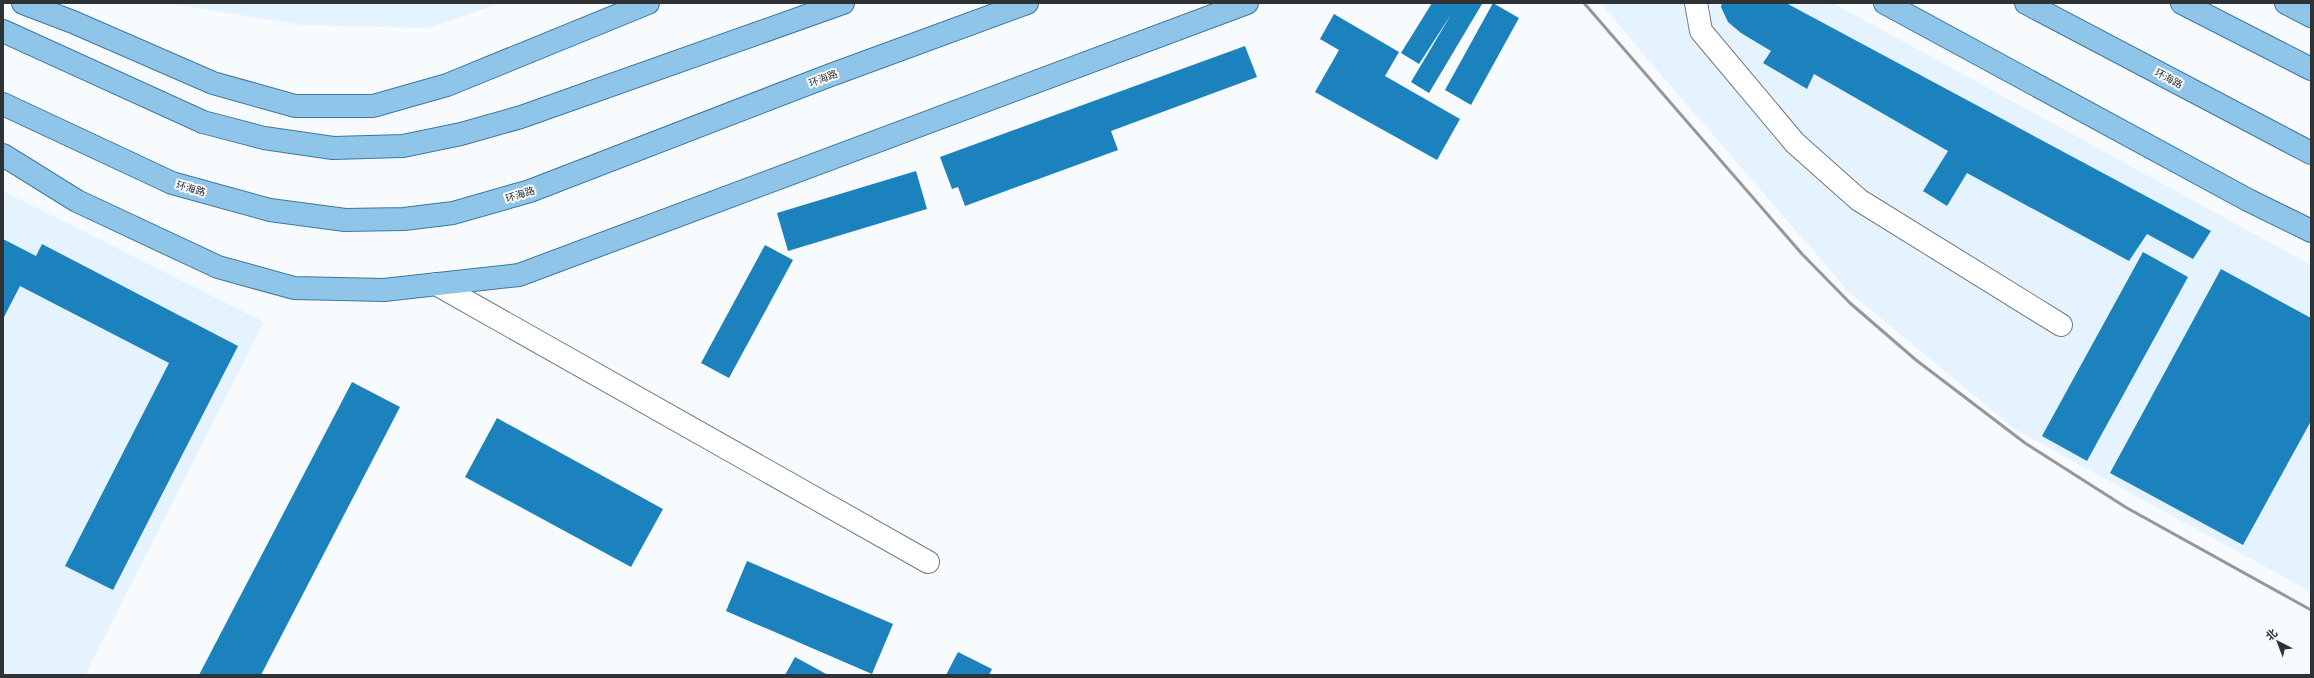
<svg xmlns="http://www.w3.org/2000/svg" width="2314" height="678" font-family="'DM Sans','Noto Sans SC',sans-serif">
<style>
.built{fill:#e5f3ff}
.building{fill:#1c82be}
.lines{fill:none;stroke-linecap:round;stroke-linejoin:round}
.minor-casing{stroke:#71797e;stroke-width:24}
.major-casing{stroke:#3d78a0;stroke-width:24}
.minor{stroke:#fff;stroke-width:22}
.major{stroke:#8fc5e9;stroke-width:22}
.rail{stroke:#95989b;stroke-width:3}
.labels{text-anchor:middle;stroke-width:4;stroke-linejoin:round;paint-order:stroke}
.street-label{font-size:10px;fill:#2f3234;stroke:#f8fbfe}
</style>
<rect width="100%" height="100%" fill="#f8fbfe"/>
<!-- built -->
<g class="built">
<path d="M165 3H502L428 28 302 25Z"/>
<path d="M1601 3H1833L2311 265V592L2016 430 1849 292 1644 55Z"/>
<path d="M3 191 264 322 85 675H3Z"/>
</g>
<!-- building -->
<g class="building">
<path d="M1432 3 1482 4 1429 93 1411 82 1452 13 1419 64 1401 53Z"/>
<path d="M1493 3 1519 18 1471 105 1445 90Z"/>
<path d="M1722 3H1786L2211 231 2193 259 2147 234 2129 261 1967 173 1947 206 1923 191 1948 151 1814 74 1807 89 1763 63 1771 51 1741 33 1728 22 1721 7Z"/>
<path d="M1334 14 1399 52 1385 76 1460 119 1437 160 1315 92 1339 50 1320 39Z"/>
<path d="M1245 46 1257 77 1111 131 1118 150 965 206 958 187 952 189 940 157Z"/>
<path d="M916 171 927 209 788 251 777 213Z"/>
<path d="M3 239 36 256 42 244 238 346 113 590 65 566 169 363 20 286 3 319Z"/>
<path d="M765 245 793 260 729 378 701 363Z"/>
<path d="M2143 252 2188 277 2087 461 2042 436Z"/>
<path d="M2221 269 2311 318V421L2243 545 2110 473Z"/>
<path d="M352 382 400 407 261 675H199Z"/>
<path d="M497 418 663 509 631 567 465 477Z"/>
<path d="M747 561 893 624 872 674 726 611Z"/>
<path d="M958 652 992 669 989 675H946Z"/>
<path d="M795 657 828 675H785Z"/>
</g>
<g class="lines">
<defs>
<g id="minor">
<path d="M1696 3 1701 31 1795 143 1859 200 2061 325"/>
<path d="M436 284 928 562"/>
</g>
<g id="major">
<path d="M23 3 73 22 213 83 295 106H373L447 85 648 3"/>
<path d="M1885 3 2248 200 2311 231"/>
<path d="M2026 3 2311 153"/>
<path d="M2182 3 2311 69"/>
<path d="M2286 3 2311 16"/>
<path d="M3 31 203 122 264 138 333 148 403 146 461 134 521 117 843 3"/>
<path d="M3 104 172 183 270 210 345 220 404 219 453 213 530 191 828 76 1027 3"/>
<path d="M3 155 77 201 218 267 294 288 384 290 519 275 1247 3"/>
</g>
</defs>
<!-- minor casing -->
<use href="#minor" class="minor-casing"/>
<!-- major casing -->
<use href="#major" class="major-casing"/>
<!-- minor -->
<use href="#minor" class="minor"/>
<!-- major -->
<use href="#major" class="major"/>
<!-- rail -->
<path class="rail" d="M1584 3 1802 254 1850 303 1916 360 2025 443 2127 508 2311 610"/>
</g>
<g class="labels">
<!-- street labels -->
<g class="street-label">
<text transform="translate(823 78) rotate(-21)" y="4">环海路</text>
<text transform="translate(2169 78) rotate(28)" y="4">环海路</text>
<text transform="translate(191 188) rotate(16)" y="4">环海路</text>
<text transform="translate(520 194) rotate(-17)" y="4">环海路</text>
</g>
</g>
<!-- border -->
<rect width="2314" height="678" fill="none" stroke="#2f3234" stroke-width="8"/>
<!-- north arrow -->
<g transform="translate(2278 642) rotate(318)" stroke="#f8fbfe" stroke-width="3" paint-order="stroke">
<path d="M0-3L7 15L0 10L-7 15Z" fill="#2f3234"/>
<text y="-6" font-size="11" font-weight="bold" text-anchor="middle" fill="#2f3234">北</text>
</g>
</svg>
